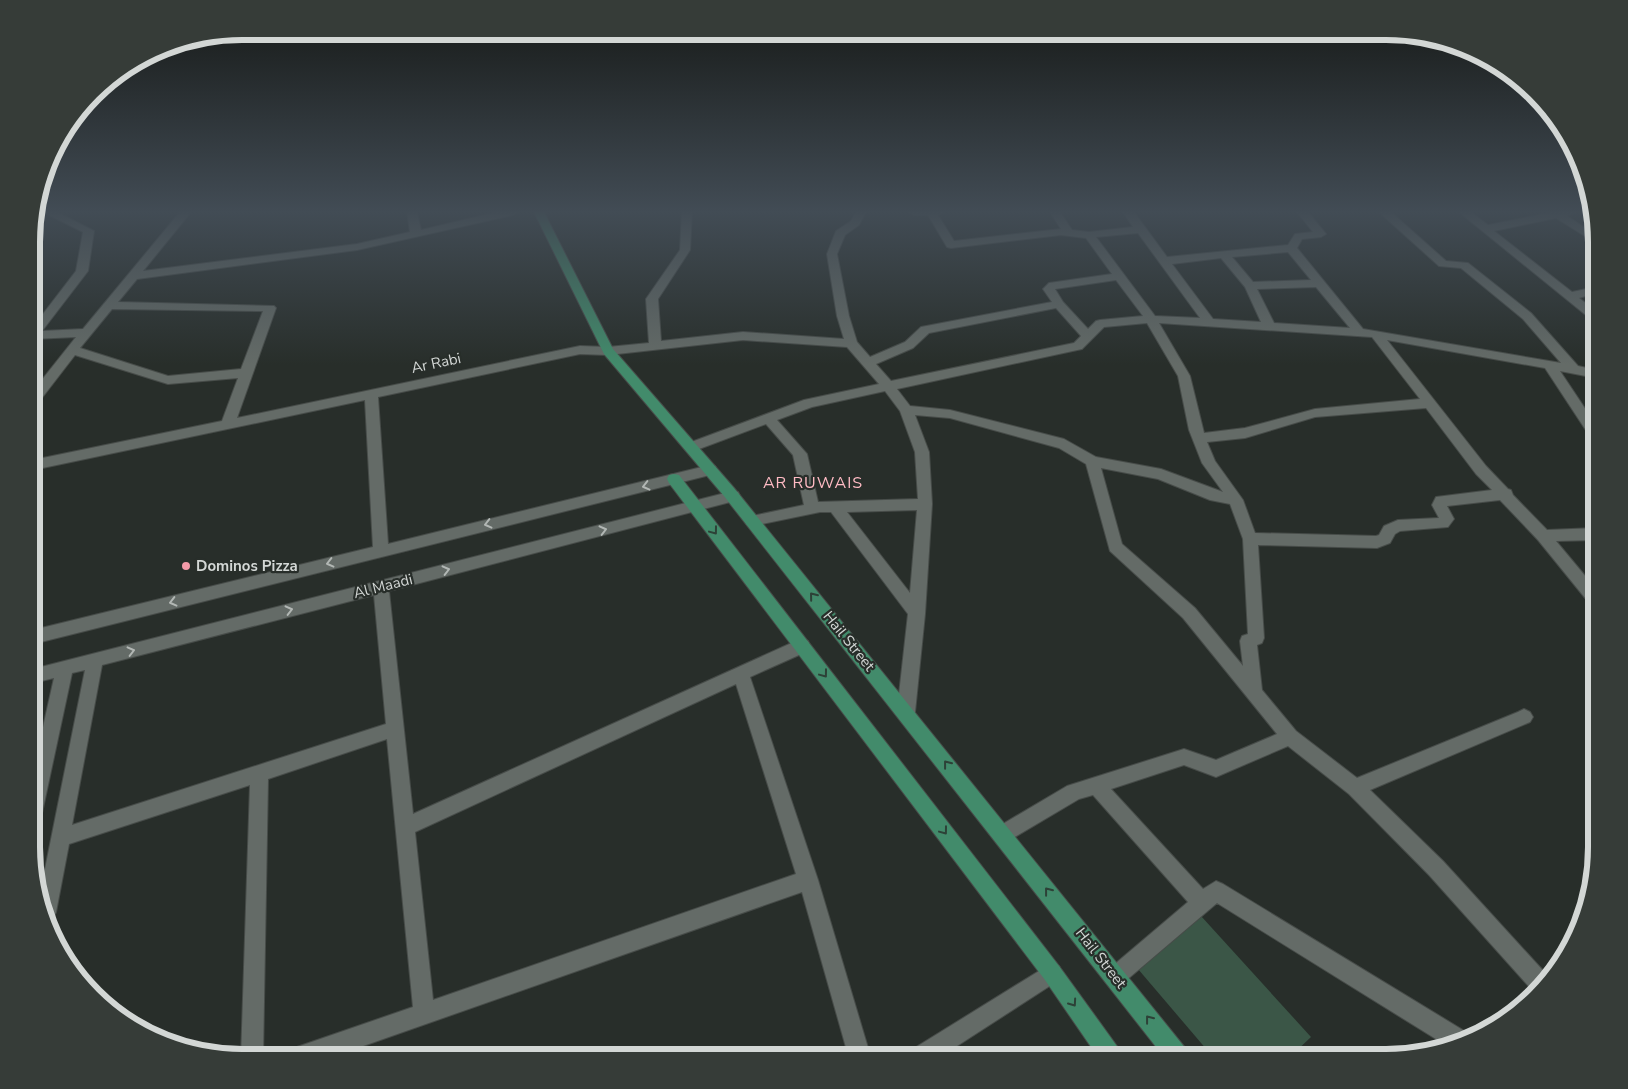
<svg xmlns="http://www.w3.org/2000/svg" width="1628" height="1089" font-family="'Nunito Sans',sans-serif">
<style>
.green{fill:#3b5647}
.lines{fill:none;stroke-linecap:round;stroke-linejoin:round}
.minor-casing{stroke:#474c49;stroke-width:2}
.major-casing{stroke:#474c49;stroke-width:2}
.minor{fill:#646b67;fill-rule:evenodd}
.major{fill:#428b6b;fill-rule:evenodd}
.oneway{stroke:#b2b7b4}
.oneway2{stroke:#2d4137}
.poi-dot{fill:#f39aa8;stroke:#282e2a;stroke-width:2}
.labels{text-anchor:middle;stroke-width:4.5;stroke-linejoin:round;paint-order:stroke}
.street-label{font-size:15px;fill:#d3d7d5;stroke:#282e2a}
.poi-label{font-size:15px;font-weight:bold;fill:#d3d7d5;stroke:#282e2a;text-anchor:start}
.neighbourhood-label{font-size:16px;letter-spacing:1px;fill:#ffbbc4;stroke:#282e2a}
.rim{fill:none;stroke:#d3d7d5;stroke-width:6}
</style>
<rect width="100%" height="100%" fill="#282e2a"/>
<!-- green -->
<path class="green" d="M1201 916 1311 1037 1290 1057H1213L1138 969Z"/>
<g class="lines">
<defs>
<g id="minor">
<path d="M43 212H57L94 231 88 271 42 331 83 329 180 212H191L143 271 357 244 410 232 407 212H417L421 230 497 212H518L513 215 357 250 137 279 118 302 274 306 276 308 237 418 580 346 608 347 649 343 646 299 680 250 682 212H692L690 250 658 299 661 341 743 332 844 339 837 316 827 254 836 231 851 221 856 212H866L859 225 845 235 837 254 849 316 857 342 870 357 905 342 921 327 1052 302 1043 289 1049 283 1112 274 1086 238 1061 235 951 248 947 247 928 215H914L909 212H944L938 215 954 241 1061 229 1050 212H1060L1072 230 1089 232 1133 227 1123 212H1134L1167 257 1288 245 1295 234 1313 232 1297 212H1308L1326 234 1321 237 1302 239 1297 248 1363 329 1561 363 1523 319 1461 268 1439 266 1379 212H1391L1446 261 1468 263 1531 313 1578 366 1596 370V378L1560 371 1596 425V440L1591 438 1545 368 1387 340 1486 466 1508 489 1511 490 1513 495 1547 530 1596 528V540L1556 541 1596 589V606L1590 604 1538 540 1500 500 1447 506 1454 519 1448 527 1400 531 1395 534 1390 543 1377 548 1258 545 1264 638 1262 643 1257 645 1262 690 1296 731 1357 778 1518 712 1524 709 1530 712 1533 717 1530 722 1370 790 1443 861 1548 976 1533 991 1429 875 1349 794 1288 746 1216 777 1184 765 1111 789 1203 889 1216 881 1223 884 1466 1032 1468 1037 1444 1044 1217 903 1123 983 1116 986 1109 983 1106 976 1109 969 1188 902 1093 795 1079 799 1003 844 996 842 993 835 996 828 1067 786 1184 749 1216 760 1277 734 1183 618 1110 551 1086 464 1059 448 950 418 915 415 929 452 932 504 925 614 915 712 912 717 906 720 900 717 897 712 908 614 831 512H820L752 526 747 525 745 521 747 517 752 516 804 505 793 455 766 424 691 452 686 450 684 447 686 444 804 400 879 384 847 347 743 340 608 355 580 354 378 397 388 544 710 465 715 466 717 470 715 474 710 475 33 644V630L373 547 365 400 33 470V460L222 421 238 378 168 384 75 355 38 403 33 404V391L76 337 33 339V327L76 271 83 232ZM1138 233 1200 318 1155 316 1096 237ZM1288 252 1311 280 1253 282 1232 257ZM1221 258 1245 287 1261 322 1213 319 1172 264ZM1116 280 1143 316 1100 320 1096 321 1088 329 1063 302 1055 289ZM1316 287 1350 328 1274 323 1257 289ZM1056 308 1081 336 1074 343 891 381 876 364 913 348 929 333ZM112 309 263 311 241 369 168 376 80 348ZM1147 323 1178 376 1189 430 1202 463 1223 492 1161 469 1096 457 1064 439 950 410 910 406 897 389 1082 349 1104 327ZM1159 323 1372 337 1420 399 1315 409 1245 428 1204 433 1190 376ZM885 391 900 411 915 452 918 499 818 502 807 454 777 420 812 407ZM1426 408 1476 474 1492 490 1436 497 1432 505 1439 518 1398 520 1384 526 1379 535 1376 536 1255 533 1243 500 1215 461 1207 442 1245 438 1315 417ZM1101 468 1158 479 1210 500 1230 504 1243 539 1248 634 1242 636 1240 641 1243 666 1195 608 1122 544ZM917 510 910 593 847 512Z"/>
<path d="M1459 212H1471L1488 225 1553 212H1576L1567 216 1596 235V243L1556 218 1494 231 1572 292 1596 287V293L1579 298 1596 311V321L1592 320Z"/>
<path d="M733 491 738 492 740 496 738 500 389 591 413 814 796 641 802 639 808 641 810 646 808 651 750 677 818 880 871 1058H849L802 892 329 1058H286L289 1050 297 1047 413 1007 387 739 268 779 263 1058H241L250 785 69 844 56 912 53 919 49 921 40 894 85 670 72 673 42 813 40 819 33 822V772L54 678 33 683V669ZM374 595 386 724 72 825 102 665ZM736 684 796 874 433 1000 415 832Z"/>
<path d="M1052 963 1059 966 1062 973 1059 980 940 1057H910L913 1049Z"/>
</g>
<g id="major">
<path d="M534 212H544L613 349 734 488 1186 1049 1189 1057H1164L724 496 604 354Z"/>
<path d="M674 474 679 475 1059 966 1119 1049 1122 1057H1098L1045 980 669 483 667 479 669 475Z"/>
</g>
</defs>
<!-- minor casing -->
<use href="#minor" class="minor-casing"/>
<!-- major casing -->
<use href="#major" class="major-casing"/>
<!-- minor -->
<use href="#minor" class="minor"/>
<!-- major -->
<use href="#major" class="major"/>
</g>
<!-- one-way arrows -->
<defs><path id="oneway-chevron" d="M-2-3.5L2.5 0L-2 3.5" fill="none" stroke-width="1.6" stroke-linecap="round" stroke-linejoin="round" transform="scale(1.25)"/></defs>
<g class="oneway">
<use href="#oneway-chevron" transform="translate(646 486) rotate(166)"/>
<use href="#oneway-chevron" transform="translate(488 524) rotate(166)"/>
<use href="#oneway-chevron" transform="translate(603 530) rotate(-14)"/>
<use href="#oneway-chevron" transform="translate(330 563) rotate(166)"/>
<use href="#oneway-chevron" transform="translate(446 570) rotate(-14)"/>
<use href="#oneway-chevron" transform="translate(173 602) rotate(166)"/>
<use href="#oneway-chevron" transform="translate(289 610) rotate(-14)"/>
<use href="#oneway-chevron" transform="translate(131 651) rotate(-14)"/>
</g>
<g class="oneway2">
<use href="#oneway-chevron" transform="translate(714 531) rotate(53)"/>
<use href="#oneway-chevron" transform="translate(813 596) rotate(-129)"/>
<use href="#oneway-chevron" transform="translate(824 674) rotate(53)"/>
<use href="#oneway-chevron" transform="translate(947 764) rotate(-128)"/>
<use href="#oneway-chevron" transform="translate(944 831) rotate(53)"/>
<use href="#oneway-chevron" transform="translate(1048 891) rotate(-128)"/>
<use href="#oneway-chevron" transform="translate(1073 1003) rotate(55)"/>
<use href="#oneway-chevron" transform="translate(1149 1019) rotate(-128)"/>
</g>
<!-- sky -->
<linearGradient id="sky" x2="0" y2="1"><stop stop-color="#161917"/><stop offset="0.58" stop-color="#424c55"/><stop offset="1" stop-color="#424c55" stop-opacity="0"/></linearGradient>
<rect width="1628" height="365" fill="url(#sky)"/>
<!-- markers -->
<circle class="poi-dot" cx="186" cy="566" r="5"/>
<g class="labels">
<!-- street labels -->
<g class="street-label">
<text transform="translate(436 363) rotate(-12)" y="5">Ar Rabi</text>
<text transform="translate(383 586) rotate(-14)" y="5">Al Maadi</text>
<text transform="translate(849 641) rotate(51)" y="5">Hail Street</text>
<text transform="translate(1101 958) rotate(52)" y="5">Hail Street</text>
</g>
<!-- poi labels -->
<g class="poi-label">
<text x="196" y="571">Dominos Pizza</text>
</g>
<!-- neighbourhood labels -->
<g class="neighbourhood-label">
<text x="813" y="488">AR RUWAIS</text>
</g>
</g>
<!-- crop -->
<path d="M0 0H1628V1089H0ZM242 40H1386A202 202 0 0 1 1588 242V847A202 202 0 0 1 1386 1049H242A202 202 0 0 1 40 847V242A202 202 0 0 1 242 40Z" fill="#363c38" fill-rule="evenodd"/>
<path class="rim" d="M242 40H1386A202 202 0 0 1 1588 242V847A202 202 0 0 1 1386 1049H242A202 202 0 0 1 40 847V242A202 202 0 0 1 242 40Z"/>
</svg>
